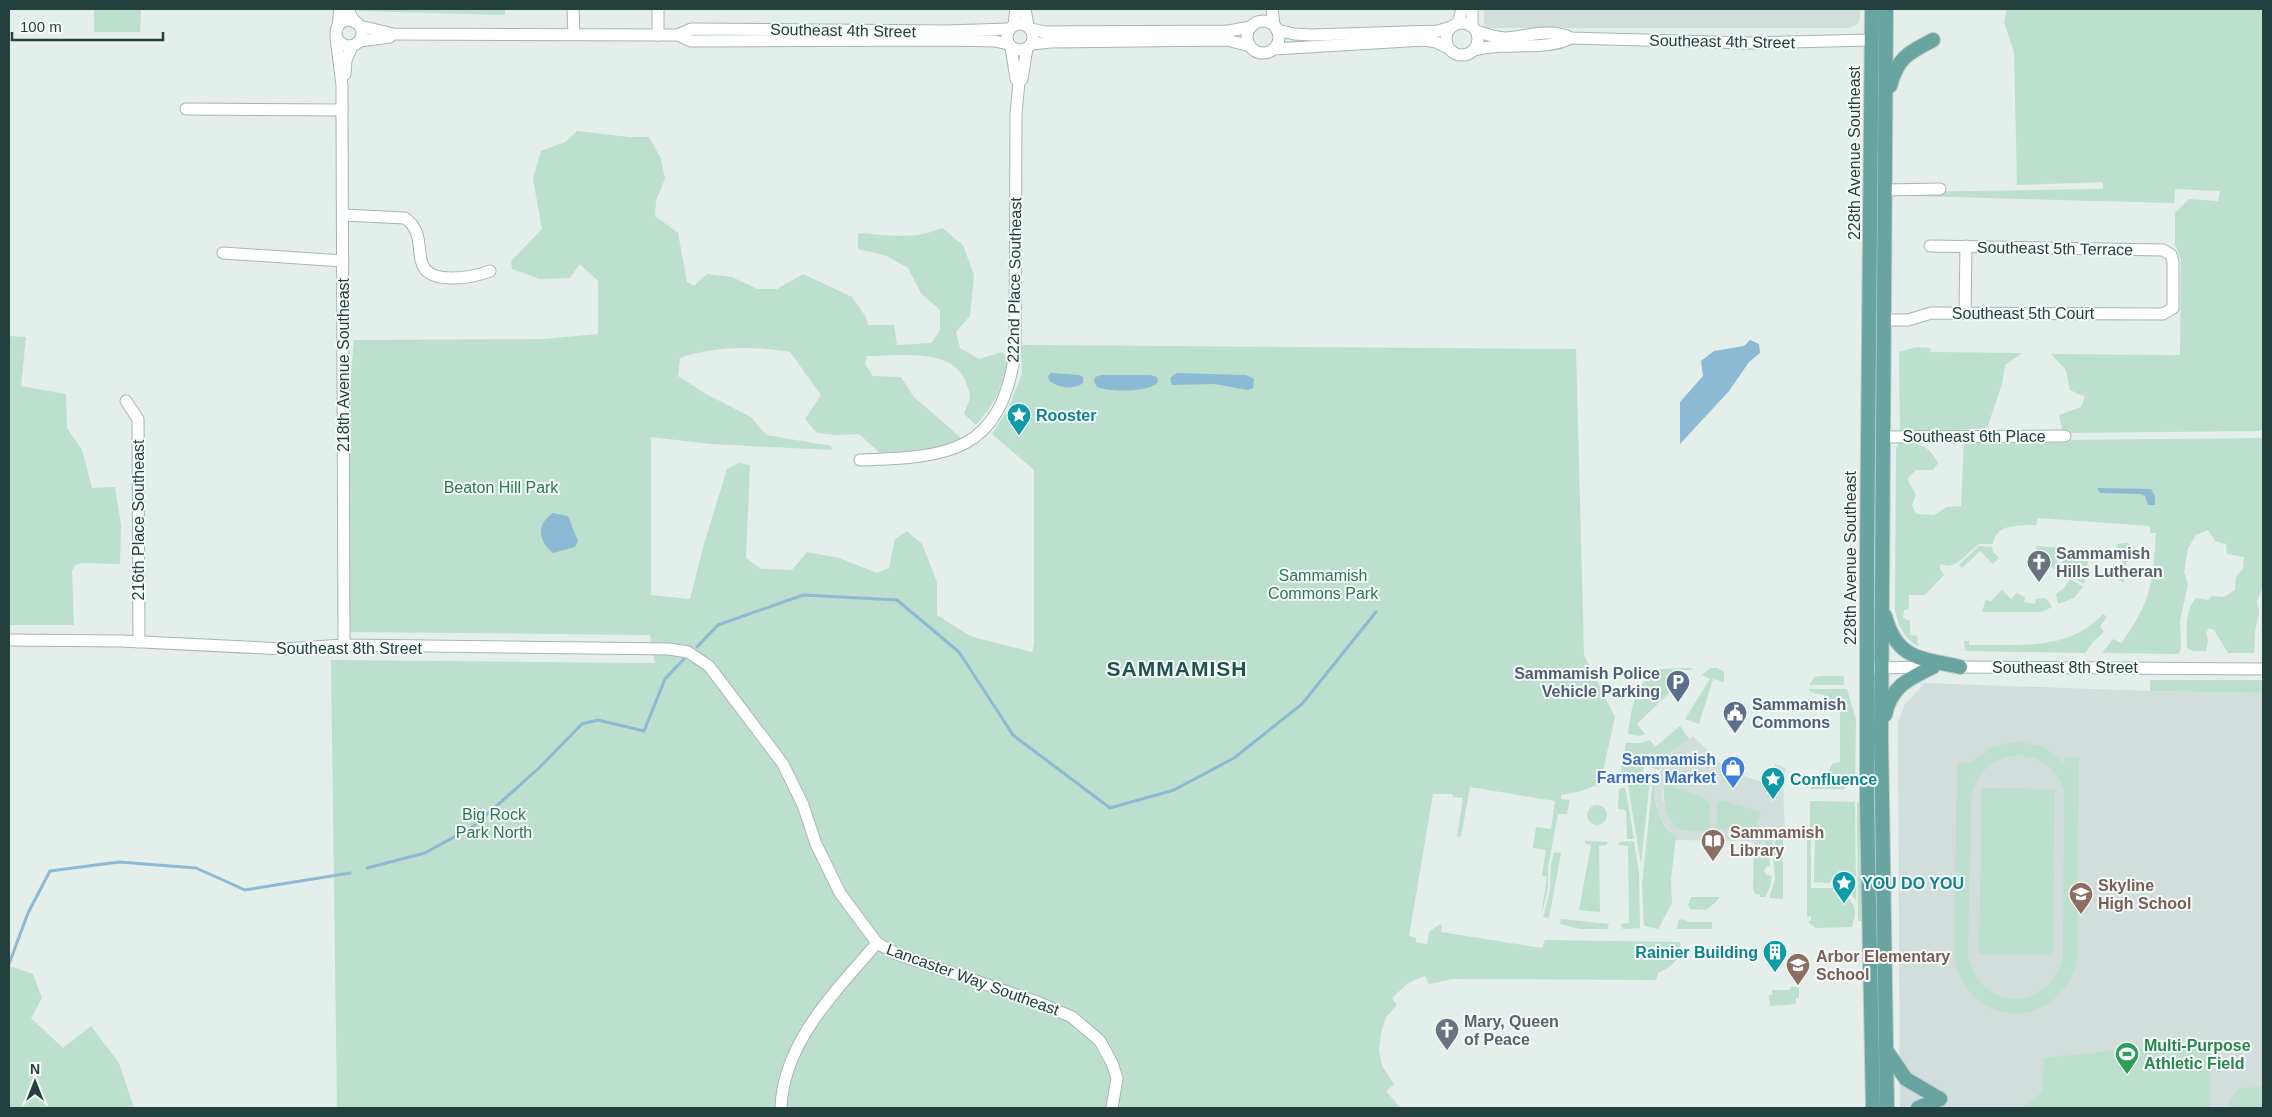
<svg xmlns="http://www.w3.org/2000/svg" width="2272" height="1117" font-family="Helvetica,sans-serif">
<style>
.built{fill:#d2dedb;fill-rule:evenodd}
.green{fill:#bddfcd;fill-rule:evenodd}
.water{fill:#8cb9d3}
.lines{fill:none;stroke-linecap:round;stroke-linejoin:round}
.stream{stroke:#8cb9d3;stroke-width:3}
.minor-casing{stroke:#a6b6b4;stroke-width:13}
.major-casing{stroke:#c1cac9;stroke-width:16}
.minor{stroke:#fff;stroke-width:11}
.major{stroke:#68a4a0;stroke-width:14}
.labels{text-anchor:middle;stroke-width:4;stroke-linejoin:round;paint-order:stroke}
.street-label{font-size:16px;fill:#23403e;stroke:#f5faf8}
.culture-label{font-size:16px;font-weight:bold;fill:#0d838f;stroke:#f5faf8;text-anchor:start}
.park-label{font-size:16px;fill:#2c7759;stroke:#f5faf8}
.worship-label{font-size:16px;font-weight:bold;fill:#5b616d;stroke:#f5faf8;text-anchor:start}
.service-label{font-size:16px;font-weight:bold;fill:#4e5e75;stroke:#f5faf8;text-anchor:end}
.shop-label{font-size:16px;font-weight:bold;fill:#366cbe;stroke:#f5faf8;text-anchor:end}
.education-label{font-size:16px;font-weight:bold;fill:#785e54;stroke:#f5faf8;text-anchor:start}
.leisure-label{font-size:16px;font-weight:bold;fill:#27864d;stroke:#f5faf8;text-anchor:start}
.district-label{font-size:21px;font-weight:bold;letter-spacing:1px;fill:#1e5250;stroke:#f5faf8}
</style>
<rect width="100%" height="100%" fill="#e4eeeb"/>
<!-- built -->
<g class="built">
<path d="M1484 9H1860V19L1858 24 1849 28H1484Z"/>
<path d="M1925 683 2150 691 2263 693V1108H1900L1898 722 1905 704Z"/>
<path d="M1693 736 1721 764 1741 775 1759 781 1769 783 1775 764 1786 768 1783 783 1785 838H1766V846L1754 845V842L1745 841 1674 840V836L1662 821 1657 809 1655 795 1656 779 1669 753ZM1664 782 1703 797 1710 803 1676 825 1663 801 1662 791ZM1721 800 1760 812 1755 830 1717 803Z"/>
</g>
<!-- green -->
<g class="green">
<path d="M94 9H141L140 32H94Z"/>
<path d="M359 9H505V15L359 11Z"/>
<path d="M2007 9H2263V429L2259 431 2063 433 2059 415 2081 407 2085 397 2070 390 2066 370 2051 354 2180 355 2181 260 2175 245V213L2189 199 2218 201 2220 191 2175 189 2174 203 1913 196V192L2103 189V182L2017 185 2014 52 2004 22Z"/>
<path d="M577 131 629 137H649L661 159 665 179 656 200 655 216 678 233 687 282 694 286 707 274 732 277 757 289H777L803 274 852 297 866 317 868 325H894L897 345 931 343 940 330V310L921 293 908 268 887 256 858 249V233C886 235 916 240 942 228L963 245 974 275 970 316 956 332 960 348 979 359 1002 352 1009 359C1001 388 996 403 976 425L964 414C966 408 970 401 970 395 970 391 966 384 965 380 951 347 896 356 867 356L865 364 873 376 901 377 914 397 961 438C935 451 908 453 880 453L859 434 837 435 817 433 805 419 821 395 790 352C755 346 714 346 680 358L678 376 706 394 751 417 766 435 831 446 832 450 711 444 651 437V595L690 599 704 544 727 469 739 463 750 465 746 558 761 569 792 570 807 552 839 558 877 573 889 568 895 539 907 531 922 544 937 582V615L970 636 1032 652 1034 645V470L992 434 1008 409 1022 374 1021 345 1576 349 1584 655 1615 717 1600 784 1581 791 1561 795V799L1570 800 1567 814H1558L1548 867V888L1541 917 1547 877 1542 875 1546 850 1533 848 1536 827 1551 829 1555 801 1470 787 1461 837 1457 836 1463 798 1453 797 1452 794H1433L1409 936 1416 938V942L1427 944 1429 932 1440 924 1442 926 1441 932 1542 948 1545 940 1680 942C1682 959 1673 966 1658 973L1656 980 1452 979 1429 984 1425 976 1408 983 1392 998 1397 1005 1386 1017 1381 1033 1379 1050 1382 1066 1394 1084 1386 1091 1401 1108H337L331 660 655 663 650 635 348 632 347 415 354 340 543 339 598 334V281L580 264 570 278 540 279 512 269 511 261 542 229 533 179 541 151 565 142Z"/>
<path d="M9 336 26 337 21 386 66 394 67 428 82 450 92 488 115 487 121 525 120 564 82 563 75 565 72 571 74 625H9Z"/>
<path d="M1917 347 1930 348 1931 352 2022 353 2005 365 2002 384 1987 428 1919 433 1900 430 1899 352Z"/>
<path d="M2263 438V586L2257 602 2259 613 2255 632 2254 653H2228L2214 630 2209 628 2206 633 2208 640 2206 651H2194L2187 648C2187 632 2184 611 2196 598L2208 600 2212 596 2224 597 2235 590 2236 577 2243 569 2244 557 2227 554 2226 544 2215 541 2208 530 2196 535 2188 548 2184 572 2188 585 2180 620 2181 650 2178 654 2102 653 2113 639 2121 643C2151 604 2153 581 2156 533H2150V526L2038 518 2036 525C2018 526 1996 523 1993 544H1979L1957 563 1949 566 1940 564V569L1944 575 1925 595H1909V609L1904 610 1903 618 1910 621V635L1917 636 1918 646C1904 639 1898 625 1895 610L1896 448 1900 442C1919 443 1929 445 1938 463L1933 470H1916L1907 479 1916 495 1912 505 1916 514 1934 515 1947 507 1961 506 1964 441Z"/>
<path d="M2127 543 2134 547 2135 555 2127 554 2124 582 2119 581 2123 555 2115 554 2118 544Z"/>
<path d="M1979 546 1992 547 1993 552 1999 558 1993 564 1980 551 1962 568 1959 565Z"/>
<path d="M2036 546 2059 548 2056 570 2038 559Z"/>
<path d="M2062 549 2090 550 2084 584 2071 576 2072 568 2062 563Z"/>
<path d="M2070 579 2083 587 2074 598 2058 604 2056 594 2064 588Z"/>
<path d="M2002 590 2011 599 2017 593 2025 597 2024 602 2035 604 2036 599 2046 598 2052 607 2042 612H1982L1986 599 1990 602Z"/>
<path d="M2103 614 2107 617 2100 626 2104 632 2093 642 2085 653 1965 651 1964 641H1969V645C2016 644 2069 652 2103 614Z"/>
<path d="M1710 668H1717L1724 672V682L1713 679 1699 724 1685 719 1710 679 1702 675Z"/>
<path d="M1660 669 1690 668 1693 670H1682L1668 694 1637 724 1645 734 1640 736 1628 734C1631 710 1635 680 1660 669Z"/>
<path d="M1821 676H1844V685H1809L1815 677Z"/>
<path d="M2150 680H2263V693L2150 691Z"/>
<path d="M1809 689H1847L1856 720 1855 786H1845V789H1811V779L1825 777 1833 763 1840 762V710L1834 708 1828 696 1810 692Z"/>
<path d="M1680 726 1689 739 1669 753 1659 770 1644 765 1643 771 1618 784 1626 743H1640L1650 740 1655 747Z"/>
<path d="M2018 741 2044 747 2065 764V757H2079L2077 958C2062 1033 1967 1031 1954 956L1957 763H1970L1992 747ZM2019 755C2042 758 2056 769 2064 790L2063 958C2048 1013 1981 1013 1968 956L1971 801C1975 773 1991 758 2019 755Z"/>
<path d="M1647 775 1650 778 1641 865 1628 785Z"/>
<path d="M1653 779H1656C1652 801 1658 823 1676 837L1671 879 1672 903 1658 929 1644 926 1642 885Z"/>
<path d="M1664 782 1703 797 1710 803V830C1701 830 1690 832 1682 830 1667 826 1661 795 1664 782Z"/>
<path d="M1624 787 1626 791 1634 839H1627L1626 810 1618 809 1619 789Z"/>
<path d="M1982 788 2055 789 2053 955 1979 954Z"/>
<path d="M1721 800 1761 812 1755 830 1717 829V803Z"/>
<path d="M1810 801 1855 802 1856 900 1847 891 1844 874H1840L1829 883 1814 882 1815 834H1810Z"/>
<path d="M1857 802H1862L1861 921H1858Z"/>
<circle cx="1597" cy="815" r="10"/>
<path d="M1807 837H1811V888H1833V892H1844C1857 908 1857 909 1852 927L1816 928 1808 922 1811 920V916L1807 917Z"/>
<path d="M1766 838 1774 839 1769 855 1770 866 1766 867 1764 871 1766 875 1772 876 1770 887 1765 897H1760V895L1755 894 1753 889 1754 845 1766 846Z"/>
<path d="M1777 838H1783V899L1769 898 1775 879 1772 848Z"/>
<path d="M1585 841 1608 842 1606 845 1599 846 1600 912 1579 910 1591 845 1585 844Z"/>
<path d="M1634 841 1639 873 1640 928 1623 929 1621 924 1629 923 1628 846 1619 845V842Z"/>
<path d="M1554 852 1561 853 1549 918 1543 917 1550 891 1551 864Z"/>
<path d="M1691 897H1719L1717 901 1706 910 1690 909 1688 905Z"/>
<path d="M1561 919 1609 924 1607 929H1581L1560 924Z"/>
<path d="M1682 919 1689 922H1712V929H1677L1678 921Z"/>
<path d="M9 966 33 974 42 998 31 1018 63 1048 91 1026 119 1063 134 1108H9Z"/>
<path d="M1790 987H1799V998H1796V1004L1770 1006 1769 995H1772V990H1790Z"/>
<path d="M2136 1048H2204L2210 1051V1108H2022L2043 1091 2044 1058Z"/>
<path d="M2263 1087V1108H2229V1101L2240 1088Z"/>
</g>
<!-- water -->
<g class="water">
<path d="M1750 340 1759 344 1760 353 1749 362 1729 391 1680 444V402L1703 376 1701 361 1714 351 1744 346Z"/>
<path d="M1051 373 1079 375 1083 377V383C1074 390 1057 388 1049 380L1048 376Z"/>
<path d="M1177 373 1246 375 1254 379 1253 388 1248 390 1214 384 1172 385 1170 378Z"/>
<path d="M1102 375H1150L1157 377 1158 382C1150 393 1108 392 1097 387L1094 381 1095 377Z"/>
<path d="M2097 488 2151 489 2155 496V505H2148L2145 496 2141 494 2100 493Z"/>
<path d="M553 513 568 516 578 541 575 547 553 553C538 541 536 524 553 513Z"/>
</g>
<g class="lines">
<!-- stream -->
<g class="stream">
<path d="M697 647 718 625 803 595 897 600 959 652 1013 735 1110 808 1174 790 1234 758 1302 704 1376 612"/>
<path d="M367 868 425 853 474 826 539 768 582 724 598 720 644 731 665 679 684 659"/>
<path d="M9 964 28 913 50 871 119 862 196 868 245 890 350 873"/>
</g>
<defs>
<g id="minor">
<path d="M348 9 354 22"/>
<path d="M573 9 574 34"/>
<path d="M658 9V35"/>
<path d="M1025 9 1028 26"/>
<path d="M1272 9 1274 25"/>
<path d="M1472 9V26"/>
<circle cx="349" cy="33" r="13"/>
<circle cx="1263" cy="37" r="16"/>
<circle cx="1462" cy="39" r="16"/>
<path d="M1458 23 1462 9"/>
<circle cx="1020" cy="37" r="13"/>
<path d="M1014 25 1016 9"/>
<path d="M338 26 340 9"/>
<path d="M360 26 393 34 672 35H678L691 41 946 40 995 41 1008 44"/>
<path d="M1031 29 1045 32 1228 31 1251 27"/>
<path d="M1277 30 1294 34 1312 35 1438 31 1451 27"/>
<path d="M1476 31C1485 34 1496 38 1506 38 1529 36 1550 28 1571 38L1747 43 1872 40"/>
<path d="M678 35 691 29 946 31 1009 29"/>
<path d="M336 38 342 85V110L344 645"/>
<path d="M360 41 390 37"/>
<path d="M1032 44 1050 42 1227 40 1250 46"/>
<path d="M1011 47 1016 79 1019 82"/>
<path d="M1274 49 1424 40 1436 42 1448 48"/>
<path d="M1474 50C1504 41 1545 52 1571 38"/>
<path d="M345 74 346 60 352 46"/>
<path d="M186 109 342 110"/>
<path d="M1885 190 1940 189"/>
<path d="M343 215 405 218C434 238 401 277 451 278 465 278 477 276 490 271"/>
<path d="M223 253 343 261"/>
<path d="M1965 313 1966 246"/>
<path d="M1884 320H1908L1931 313 2163 314 2173 308V262L2171 255 2163 250 1930 246"/>
<path d="M126 401 138 419 139 642"/>
<path d="M1883 437 2065 436"/>
<path d="M860 460C948 457 1000 454 1015 353L1016 114 1019 82 1022 79 1027 48"/>
<path d="M9 640 122 641 284 649 344 645 669 649 688 652 709 666 783 764 803 805 816 844 840 893 877 943 897 954 1037 1002 1072 1017 1100 1041 1112 1063 1117 1078 1112 1108"/>
<path d="M1953 667 2263 669"/>
<path d="M1875 668 1932 667"/>
<path d="M781 1108C783 1042 837 990 877 943"/>
</g>
<g id="major">
<path d="M1872 9 1867 554V803L1873 1108"/>
<path d="M1886 9 1881 737 1887 1108"/>
<path d="M1890 86C1898 57 1908 53 1933 40"/>
<path d="M1885 616C1897 660 1921 658 1960 667"/>
<path d="M1885 715C1891 686 1910 678 1933 667"/>
<path d="M1886 1050 1906 1079 1940 1099"/>
<path d="M1918 1108 1940 1099"/>
</g>
</defs>
<!-- minor casing -->
<use href="#minor" class="minor-casing"/>
<!-- major casing -->
<use href="#major" class="major-casing"/>
<!-- minor -->
<use href="#minor" class="minor"/>
<!-- major -->
<use href="#major" class="major"/>
</g>
<!-- icons -->
<defs>
<symbol id="sight-pin" viewBox="-11 -11 22 30"><path d="M0 17L-7.5 6A9.5 9.5 0 1 1 7.5 6Z" fill="#0f9aa8" stroke="#f5faf8"/><path d="M0-6L1.8-2.2L6-1.7L2.9 1.2L3.7 5.4L0 3.3L-3.7 5.4L-2.9 1.2L-6-1.7L-1.8-2.2Z" fill="#fff"/></symbol>
<symbol id="church-pin" viewBox="-11 -11 22 30"><path d="M0 17L-7.5 6A9.5 9.5 0 1 1 7.5 6Z" fill="#6b7280" stroke="#f5faf8"/><path d="M-1.2-6h2.4v3.5h3.3v2.4h-3.3V6h-2.4V-.1h-3.3v-2.4h3.3Z" fill="#fff"/></symbol>
<symbol id="parking-pin" viewBox="-11 -11 22 30"><path d="M0 17L-7.5 6A9.5 9.5 0 1 1 7.5 6Z" fill="#5c6f8a" stroke="#f5faf8"/><path d="M-3.5-5.5H1a3.5 3.5 0 0 1 0 7H-1V5.5H-3.5ZM-1-3.4V-.6H.8a1.4 1.4 0 0 0 0-2.8Z" fill="#fff"/></symbol>
<symbol id="civic-pin" viewBox="-11 -11 22 30"><path d="M0 17L-7.5 6A9.5 9.5 0 1 1 7.5 6Z" fill="#5c6f8a" stroke="#f5faf8"/><path d="M-.6-6.5H3V-4.5H.6V-3L4-1V1h2V6H-6V1h2V-1L-.6-3ZM-1.2 2.5V6h2.4V2.5Z" fill="#fff"/></symbol>
<symbol id="shop-pin" viewBox="-11 -11 22 30"><path d="M0 17L-7.5 6A9.5 9.5 0 1 1 7.5 6Z" fill="#3f7fe0" stroke="#f5faf8"/><path d="M-5-2.5h2.3a2.7 3.5 0 0 1 5.4 0H5L5.5 6h-11ZM-1.5-2.5h3a1.5 2.3 0 0 0-3 0Z" fill="#fff"/></symbol>
<symbol id="library-pin" viewBox="-11 -11 22 30"><path d="M0 17L-7.5 6A9.5 9.5 0 1 1 7.5 6Z" fill="#8d6e63" stroke="#f5faf8"/><path d="M-6-4Q-3-5.5-.7-3.5V5Q-3 3-6 4ZM6-4Q3-5.5 .7-3.5V5Q3 3 6 4Z" fill="#fff"/></symbol>
<symbol id="school-pin" viewBox="-11 -11 22 30"><path d="M0 17L-7.5 6A9.5 9.5 0 1 1 7.5 6Z" fill="#8d6e63" stroke="#f5faf8"/><path d="M0-5L7-2L0 1L-7-2ZM-4 1L0 2.5L4 1V4Q0 6-4 4Z" fill="#fff"/></symbol>
<symbol id="building-pin" viewBox="-11 -11 22 30"><path d="M0 17L-7.5 6A9.5 9.5 0 1 1 7.5 6Z" fill="#0f9aa8" stroke="#f5faf8"/><path d="M-4-6H4V6H1V3H-1V6H-4ZM-2.5-4.3h1.7v1.8h-1.7ZM.8-4.3h1.7v1.8H.8ZM-2.5-1h1.7V.8h-1.7ZM.8-1h1.7V.8H.8Z" fill="#fff"/></symbol>
<symbol id="stadium-pin" viewBox="-11 -11 22 30"><path d="M0 17L-7.5 6A9.5 9.5 0 1 1 7.5 6Z" fill="#2e9e5b" stroke="#f5faf8"/><path d="M0-5a6.5 5 0 1 0 0 10a6.5 5 0 1 0 0-10ZM-3.5-1.8h7v3.6h-7Z" fill="#fff"/></symbol>
</defs>
<g fill-rule="evenodd">
<use href="#sight-pin" x="1005" y="401" width="28" height="38"/>
<use href="#church-pin" x="2025" y="548" width="28" height="38"/>
<use href="#parking-pin" x="1664" y="668" width="28" height="38"/>
<use href="#civic-pin" x="1721" y="699" width="28" height="38"/>
<use href="#shop-pin" x="1719" y="754" width="28" height="38"/>
<use href="#sight-pin" x="1759" y="765" width="28" height="38"/>
<use href="#library-pin" x="1699" y="827" width="28" height="38"/>
<use href="#sight-pin" x="1830" y="869" width="28" height="38"/>
<use href="#school-pin" x="2067" y="880" width="28" height="38"/>
<use href="#building-pin" x="1761" y="938" width="28" height="38"/>
<use href="#school-pin" x="1784" y="951" width="28" height="38"/>
<use href="#church-pin" x="1433" y="1016" width="28" height="38"/>
<use href="#stadium-pin" x="2113" y="1040" width="28" height="38"/>
</g>
<g class="labels">
<!-- street labels -->
<g class="street-label">
<text transform="translate(843 30) rotate(1)" y="6">Southeast 4th Street</text>
<text transform="translate(1722 41) rotate(1)" y="6">Southeast 4th Street</text>
<text transform="translate(1854 153) rotate(-90)" y="6">228th Avenue Southeast</text>
<text transform="translate(2055 248) rotate(1)" y="6">Southeast 5th Terrace</text>
<text transform="translate(1014 280) rotate(-89)" y="6">222nd Place Southeast</text>
<text x="2023" y="319">Southeast 5th Court</text>
<text transform="translate(343 365) rotate(-90)" y="6">218th Avenue Southeast</text>
<text x="1974" y="442">Southeast 6th Place</text>
<text transform="translate(138 520) rotate(-90)" y="6">216th Place Southeast</text>
<text transform="translate(1850 558) rotate(-90)" y="6">228th Avenue Southeast</text>
<text x="349" y="654">Southeast 8th Street</text>
<text x="2065" y="673">Southeast 8th Street</text>
<text transform="translate(973 979) rotate(20)" y="6">Lancaster Way Southeast</text>
</g>
<!-- culture labels -->
<g class="culture-label">
<text x="1036" y="421">Rooster</text>
<text x="1790" y="785">Confluence</text>
<text x="1862" y="889">YOU DO YOU</text>
<text x="1758" y="958" text-anchor="end">Rainier Building</text>
</g>
<!-- park labels -->
<g class="park-label">
<text x="501" y="493">Beaton Hill Park</text>
<text x="1323" y="581">Sammamish<tspan x="1323" dy="18">Commons Park</tspan></text>
<text x="494" y="820">Big Rock<tspan x="494" dy="18">Park North</tspan></text>
</g>
<!-- worship labels -->
<g class="worship-label">
<text x="2056" y="559">Sammamish<tspan x="2056" dy="18">Hills Lutheran</tspan></text>
<text x="1464" y="1027">Mary, Queen<tspan x="1464" dy="18">of Peace</tspan></text>
</g>
<!-- service labels -->
<g class="service-label">
<text x="1660" y="679">Sammamish Police<tspan x="1660" dy="18">Vehicle Parking</tspan></text>
<text x="1752" y="710" text-anchor="start">Sammamish<tspan x="1752" dy="18">Commons</tspan></text>
</g>
<!-- shop labels -->
<g class="shop-label">
<text x="1716" y="765">Sammamish<tspan x="1716" dy="18">Farmers Market</tspan></text>
</g>
<!-- education labels -->
<g class="education-label">
<text x="1730" y="838">Sammamish<tspan x="1730" dy="18">Library</tspan></text>
<text x="2098" y="891">Skyline<tspan x="2098" dy="18">High School</tspan></text>
<text x="1816" y="962">Arbor Elementary<tspan x="1816" dy="18">School</tspan></text>
</g>
<!-- leisure labels -->
<g class="leisure-label">
<text x="2144" y="1051">Multi-Purpose<tspan x="2144" dy="18">Athletic Field</tspan></text>
</g>
<!-- district labels -->
<g class="district-label">
<text x="1177" y="676">SAMMAMISH</text>
</g>
</g>
<!-- border -->
<rect width="2272" height="1117" fill="none" stroke="#23403e" stroke-width="20"/>
<!-- north arrow -->
<g transform="translate(35 1082)" stroke="#f5faf8" stroke-width="4" paint-order="stroke">
<path d="M0-4L9 19L0 12L-9 19Z" fill="#23403e"/>
<text y="-8" font-size="14" font-weight="bold" text-anchor="middle" fill="#23403e">N</text>
</g>
<!-- scale -->
<path d="M12 32v8h151v-8" fill="none" stroke="#23403e" stroke-width="2.5"/>
<text x="20" y="32" font-size="15" fill="#23403e" stroke="#f5faf8" stroke-width="4" paint-order="stroke">100 m</text>
</svg>
